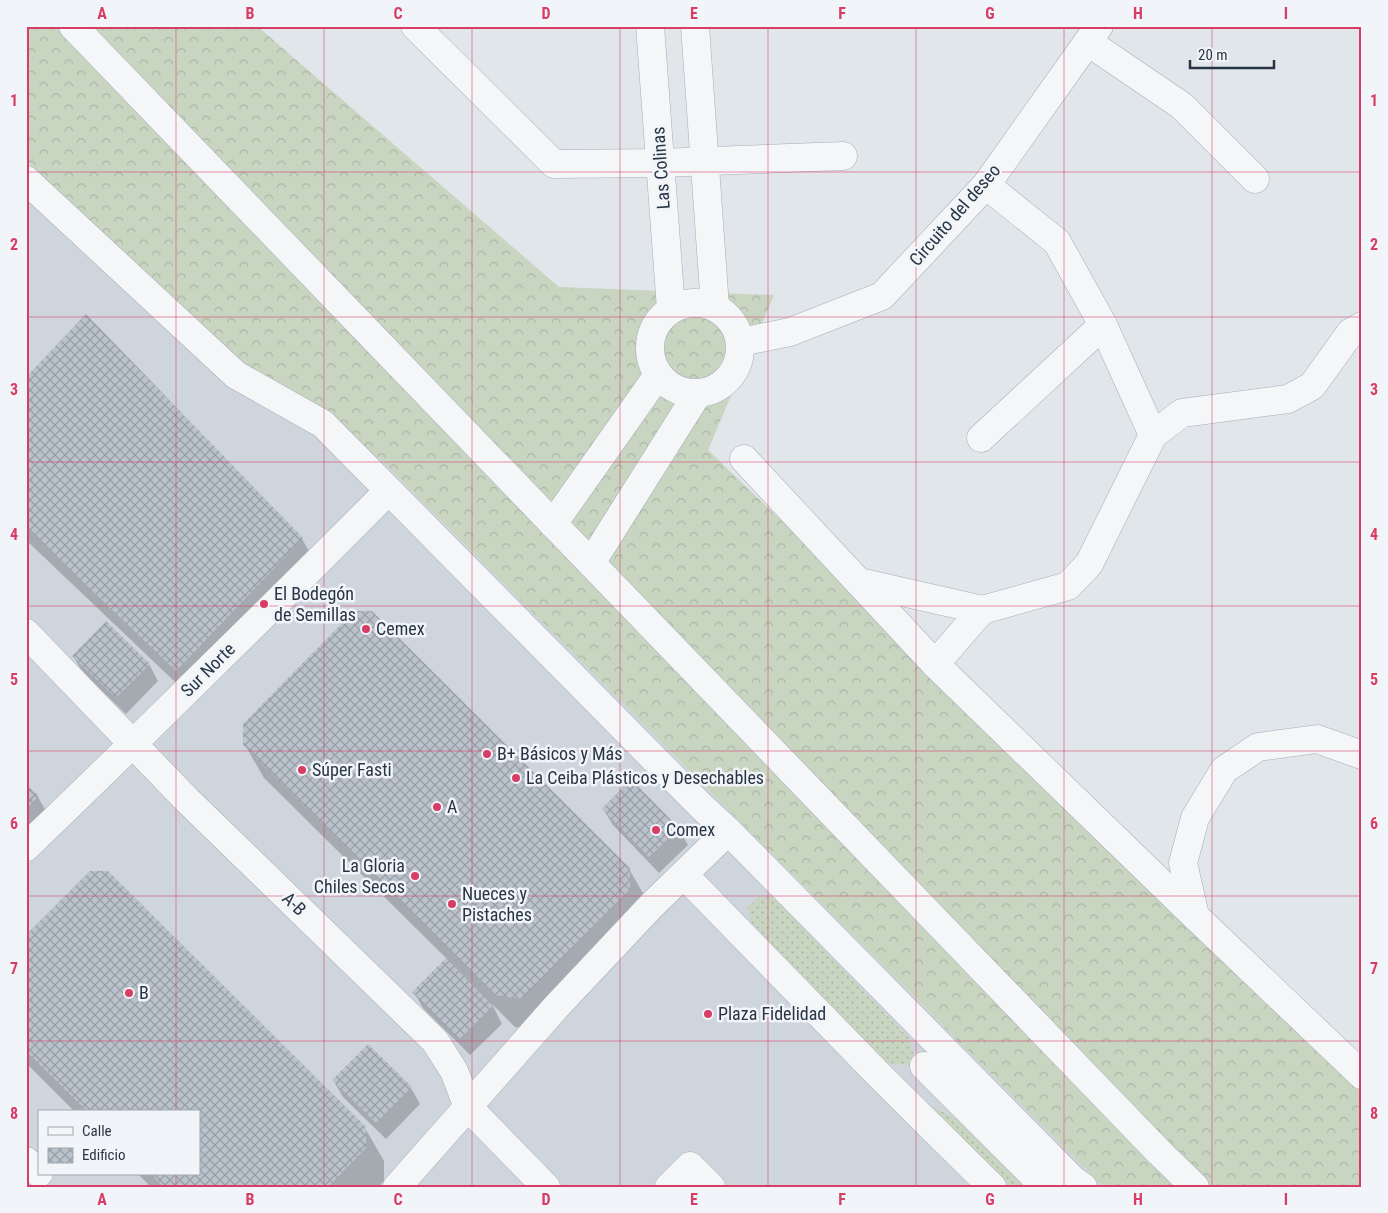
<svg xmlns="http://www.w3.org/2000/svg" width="1388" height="1213" font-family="'Roboto Condensed',sans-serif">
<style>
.built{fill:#cfd5dd;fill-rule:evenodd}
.grass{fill:url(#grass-dots)}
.forest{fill:url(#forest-crowns)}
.shadow{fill:#0003}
.building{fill:url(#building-cross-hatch)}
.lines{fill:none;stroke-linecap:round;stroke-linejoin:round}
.minor-casing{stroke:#a6adb6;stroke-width:29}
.minor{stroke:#f4f6f8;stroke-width:28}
.grid{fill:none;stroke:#d83d65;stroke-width:1;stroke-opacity:0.55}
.poi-dot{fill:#d83d65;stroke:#f1f4f8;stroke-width:2}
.labels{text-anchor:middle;stroke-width:5;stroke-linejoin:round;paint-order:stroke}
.street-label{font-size:18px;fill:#283544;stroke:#f1f4f8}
.poi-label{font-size:18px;fill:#283544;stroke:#f1f4f8;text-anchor:start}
.neatline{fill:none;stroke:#d83d65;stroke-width:2}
.grid-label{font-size:16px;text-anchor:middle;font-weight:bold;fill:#d83d65}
</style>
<defs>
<pattern id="grass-dots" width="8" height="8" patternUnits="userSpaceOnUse" patternTransform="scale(1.25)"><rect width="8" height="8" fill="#c8d5c1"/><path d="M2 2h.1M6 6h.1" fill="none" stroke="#acb7a7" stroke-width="1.8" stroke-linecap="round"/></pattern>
<pattern id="forest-crowns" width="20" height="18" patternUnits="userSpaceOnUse" patternTransform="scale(1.25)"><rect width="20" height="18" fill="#c8d5c1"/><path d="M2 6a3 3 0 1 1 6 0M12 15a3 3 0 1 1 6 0" fill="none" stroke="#acb7a7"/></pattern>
<pattern id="building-cross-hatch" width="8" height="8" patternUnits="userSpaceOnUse" patternTransform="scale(1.25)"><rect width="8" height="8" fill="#bac2cb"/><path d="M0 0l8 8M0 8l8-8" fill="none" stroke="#979ea6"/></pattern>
</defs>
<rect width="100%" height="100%" fill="#e1e6eb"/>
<!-- built -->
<path class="built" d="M26 160 232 371 379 458 1103 1187H26ZM39 1112H199V1174H39Z"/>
<!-- grass -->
<g class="grass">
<path d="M759 897H773L909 1038 917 1066 887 1063 751 922 748 907Z"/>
<path d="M925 1103 976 1129 1033 1187H1012Z"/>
</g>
<!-- forest -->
<path class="forest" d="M26 26H257L559 287 774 295 708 450 1362 1081V1187H1103L379 458 232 371 26 160Z"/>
<!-- shadow -->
<g class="shadow">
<path d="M86 316 302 539 321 572 196 702 26 540V378Z"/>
<path d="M73 656 149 664 158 681 126 714 83 673Z"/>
<path d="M245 745 629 869 648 902 541 1031 515 1027 492 1004 502 1024 470 1055 423 1008 414 992 447 959 264 778Z"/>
<path d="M26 785 38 797 57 830 26 860Z"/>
<path d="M603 809 678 828 688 845 659 873 613 825Z"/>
<path d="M26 937 365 1128 384 1161V1181L378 1187H151L138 1174H199V1112H75L26 1063Z"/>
<path d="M333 1080 411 1088 420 1104 386 1139 343 1097Z"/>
</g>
<!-- building -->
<g class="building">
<path d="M86 314 303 538 176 671 26 527V377Z"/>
<path d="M354 611H372L630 868V889L522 999 495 995 243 745V724Z"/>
<path d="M106 621 150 664 116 698 72 656Z"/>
<path d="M631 779 679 828 649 857 602 809Z"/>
<path d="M26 784 39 796 26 809Z"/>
<path d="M90 871H108L366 1127V1148L328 1187H163L151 1174H199V1112H88L26 1051V935Z"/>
<path d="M446 958 493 1006 459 1040 412 992Z"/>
<path d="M368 1044 412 1087 376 1123 332 1080Z"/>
</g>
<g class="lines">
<defs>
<g id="minor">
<path d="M73 26 1159 1152 1195 1187"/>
<path d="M415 26 554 164 660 163 843 156"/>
<path d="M650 26 671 309"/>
<path d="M695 26 715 307"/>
<path d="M1088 42 1182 106 1255 179"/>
<path d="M26 180 236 375 323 424 701 806 728 831 1073 1180 1083 1187"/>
<path d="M986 185 1057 242 1103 325 1153 435"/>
<circle cx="695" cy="348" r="45"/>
<path d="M741 342 790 332 882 296 986 185 1099 26"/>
<path d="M981 438 1103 325"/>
<path d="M744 459 935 664 1195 916 1362 1075"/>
<path d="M553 524 658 375"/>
<path d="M591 563 698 393"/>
<path d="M859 582 982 610 1068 586 1089 564 1153 435 1182 413 1288 399 1312 386 1351 332 1362 326"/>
<path d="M26 633 186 799 435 1041 454 1071 468 1107 546 1187"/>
<path d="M935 664 982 610"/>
<path d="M26 847C90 786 153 724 216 662 274 605 331 549 388 491"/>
<path d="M684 875 881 1077 992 1187"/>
<path d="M1195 916 1183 863 1195 818 1224 770 1258 747 1317 739 1362 755"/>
<path d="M924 1066 1045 1187"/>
<path d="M26 1161 39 1173"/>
<path d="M397 1187 556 1007 652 905 728 831"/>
<path d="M669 1187 690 1166 711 1187"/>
</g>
</defs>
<!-- minor casing -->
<use href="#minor" class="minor-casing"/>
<!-- minor -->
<use href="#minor" class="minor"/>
</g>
<!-- grid -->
<path class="grid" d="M176 26V1112M324 26V1187M472 26V1187M620 26V1187M768 26V1187M916 26V1187M1064 26V1187M1212 26V1187M26 172H1362M26 317H1362M26 462H1362M26 606H1362M26 751H1362M26 896H1362M26 1041H1362M176 1174V1187"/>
<!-- markers -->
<g class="poi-dot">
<circle cx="264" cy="604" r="5"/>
<circle cx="366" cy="629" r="5"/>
<circle cx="487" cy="754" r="5"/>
<circle cx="302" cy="770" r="5"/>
<circle cx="516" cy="778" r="5"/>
<circle cx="437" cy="807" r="5"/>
<circle cx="656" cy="830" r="5"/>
<circle cx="415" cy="876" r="5"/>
<circle cx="452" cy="904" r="5"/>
<circle cx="129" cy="993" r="5"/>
<circle cx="708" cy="1014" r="5"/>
</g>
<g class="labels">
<!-- street labels -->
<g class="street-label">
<text transform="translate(661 168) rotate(-94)" y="6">Las Colinas</text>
<text transform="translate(955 215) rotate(-49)" y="6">Circuito del deseo</text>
<text transform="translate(208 670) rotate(-45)" y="6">Sur Norte</text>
<text transform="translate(294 904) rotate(44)" y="6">A-B</text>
</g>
<!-- poi labels -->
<g class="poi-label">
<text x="274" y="600">El Bodegón<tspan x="274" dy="21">de Semillas</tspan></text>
<text x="376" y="635">Cemex</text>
<text x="497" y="760">B+ Básicos y Más</text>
<text x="312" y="776">Súper Fasti</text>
<text x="526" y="784">La Ceiba Plásticos y Desechables</text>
<text x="447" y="813">A</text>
<text x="666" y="836">Comex</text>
<text x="405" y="872" text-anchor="end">La Gloria<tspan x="405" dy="21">Chiles Secos</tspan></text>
<text x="462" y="900">Nueces y<tspan x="462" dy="21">Pistaches</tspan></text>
<text x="139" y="999">B</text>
<text x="718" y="1020">Plaza Fidelidad</text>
</g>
</g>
<!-- border -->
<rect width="1388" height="1213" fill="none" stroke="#f1f4f8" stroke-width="55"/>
<!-- legend -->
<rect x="38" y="1110" width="162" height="65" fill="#f1f4f8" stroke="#a1a8b0"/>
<rect x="48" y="1127" width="25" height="8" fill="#f4f6f8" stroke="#a1a8b0"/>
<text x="82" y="1136" font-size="15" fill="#283544">Calle</text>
<rect x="48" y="1148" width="25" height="15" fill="url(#building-cross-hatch)" stroke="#a1a8b0"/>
<text x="82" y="1160" font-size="15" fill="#283544">Edificio</text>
<!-- scale -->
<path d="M1190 60v8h84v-8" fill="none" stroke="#283544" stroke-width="2.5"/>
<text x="1198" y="60" font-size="15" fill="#283544" stroke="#f1f4f8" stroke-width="4" paint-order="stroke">20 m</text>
<rect x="28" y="28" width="1332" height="1158" class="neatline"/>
<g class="grid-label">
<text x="102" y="19">A</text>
<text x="250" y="19">B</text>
<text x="398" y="19">C</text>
<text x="546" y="19">D</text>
<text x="694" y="19">E</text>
<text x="842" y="19">F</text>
<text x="990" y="19">G</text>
<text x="1138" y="19">H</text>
<text x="1286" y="19">I</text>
<text x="14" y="106">1</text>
<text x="1374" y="106">1</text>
<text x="14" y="250">2</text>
<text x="1374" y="250">2</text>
<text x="14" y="395">3</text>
<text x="1374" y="395">3</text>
<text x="14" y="540">4</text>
<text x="1374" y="540">4</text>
<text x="14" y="685">5</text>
<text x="1374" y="685">5</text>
<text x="14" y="829">6</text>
<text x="1374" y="829">6</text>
<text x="14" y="974">7</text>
<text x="1374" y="974">7</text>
<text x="14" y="1119">8</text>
<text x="1374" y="1119">8</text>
<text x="102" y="1205">A</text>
<text x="250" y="1205">B</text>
<text x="398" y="1205">C</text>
<text x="546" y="1205">D</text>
<text x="694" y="1205">E</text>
<text x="842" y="1205">F</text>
<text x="990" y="1205">G</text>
<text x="1138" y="1205">H</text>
<text x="1286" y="1205">I</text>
</g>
</svg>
